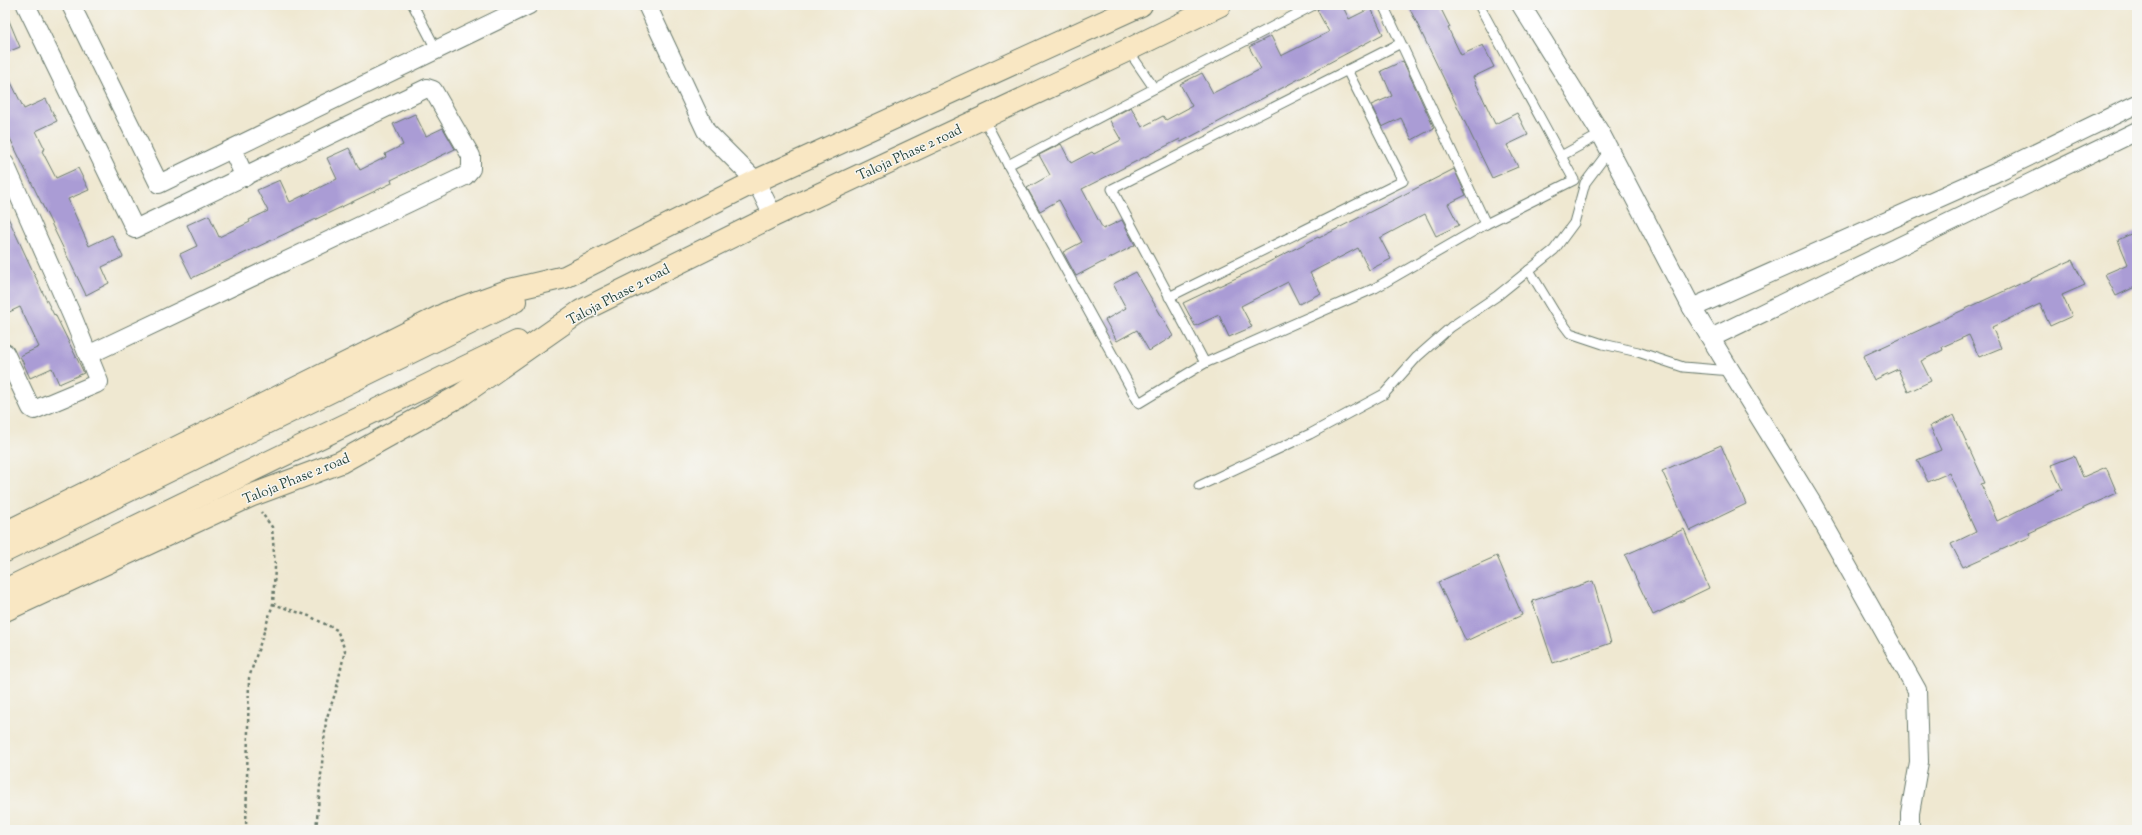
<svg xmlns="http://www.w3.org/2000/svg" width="2142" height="835" font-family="'Sorts Mill Goudy',serif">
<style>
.building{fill:#aa9cd5}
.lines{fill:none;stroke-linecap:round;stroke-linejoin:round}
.lane-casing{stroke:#68796b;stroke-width:11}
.street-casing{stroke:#68796b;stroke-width:20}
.secondary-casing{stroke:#68796b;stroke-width:24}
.path{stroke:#68796b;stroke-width:2.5;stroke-dasharray:3 3;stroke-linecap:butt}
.lane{stroke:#fff;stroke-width:9}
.street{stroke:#fff;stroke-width:18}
.secondary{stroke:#f9e7c3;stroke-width:22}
.labels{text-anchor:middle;stroke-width:3;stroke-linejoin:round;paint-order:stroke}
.street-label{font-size:14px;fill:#1f3d34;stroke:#f6f6f2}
</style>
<rect width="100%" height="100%" fill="#f6f6f2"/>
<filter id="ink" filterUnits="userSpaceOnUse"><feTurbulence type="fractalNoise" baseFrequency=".025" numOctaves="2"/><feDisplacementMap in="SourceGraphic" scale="8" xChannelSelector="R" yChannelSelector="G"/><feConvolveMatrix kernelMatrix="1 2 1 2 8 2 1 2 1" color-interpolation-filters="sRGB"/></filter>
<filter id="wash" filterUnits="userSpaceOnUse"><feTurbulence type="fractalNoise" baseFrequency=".012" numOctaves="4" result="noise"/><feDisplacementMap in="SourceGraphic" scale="16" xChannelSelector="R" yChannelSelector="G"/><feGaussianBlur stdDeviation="0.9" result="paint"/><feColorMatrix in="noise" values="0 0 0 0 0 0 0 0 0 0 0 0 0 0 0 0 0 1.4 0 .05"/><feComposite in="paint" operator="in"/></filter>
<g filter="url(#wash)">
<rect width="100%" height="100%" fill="#efe8d1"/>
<g id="blocks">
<!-- building -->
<g class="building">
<path d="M1324 5H1342L1349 19 1371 8 1383 34 1181 142 1180 139 1082 189 1103 229 1122 220 1135 245 1076 276 1063 252 1082 242 1059 200 1040 211 1027 188 1050 175 1039 155 1061 144 1071 163 1092 152 1094 154 1121 140 1109 119 1131 107 1142 127 1163 116 1166 120 1192 106 1180 84 1202 73 1213 93 1261 69 1249 47 1271 36 1281 56 1329 32 1317 10Z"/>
<path d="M1408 5H1439L1450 27 1448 28 1461 55 1483 45 1494 67 1473 77 1495 124 1517 113 1528 135 1507 145 1518 167 1492 178Z"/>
<path d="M5 11 20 47 5 53Z"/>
<path d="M1403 61 1434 128 1412 140 1401 118 1382 127 1371 105 1392 96 1381 71Z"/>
<path d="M5 70 24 109 46 99 57 121 36 131 45 149 42 151 56 178 78 168 89 190 68 199 89 246 112 235 123 257 102 267 109 283 86 295 5 128Z"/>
<path d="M415 114 426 136 443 128 455 149 391 180 392 183 192 278 180 254 197 246 187 225 209 215 219 237 250 222 249 220 268 211 257 190 280 180 290 202 337 179 327 158 349 148 360 170 386 157 385 154 403 145 393 124Z"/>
<path d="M1454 169 1466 195 1448 204 1459 225 1436 236 1425 214 1380 238 1391 259 1369 270 1358 248 1310 273 1321 293 1299 304 1288 282 1241 306 1252 327 1229 337 1219 315 1195 326 1183 303 1251 271 1318 237 1319 238Z"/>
<path d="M5 211 43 293 54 315 55 314 84 373 59 384 52 368 30 378 20 356 39 347 20 307 5 314Z"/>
<path d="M2137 231V286L2116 296 2105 274 2128 264 2118 240Z"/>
<path d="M2072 260 2085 285 2062 295 2072 316 2050 326 2040 304 1992 327 2001 348 1979 357 1969 335 1942 347 1943 350 1921 361 1931 381 1908 392 1898 369 1874 380 1863 356Z"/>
<path d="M1136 272 1173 336 1149 351 1137 330 1117 341 1105 320 1126 308 1113 284Z"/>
<path d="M1954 415 1985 483 1981 484 1997 521 2062 489 2051 465 2074 456 2083 477 2106 467 2117 493 2029 533 2030 537 1963 567 1951 544 1976 532 1949 473 1928 482 1917 460 1941 450 1930 426Z"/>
<path d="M1721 445 1746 504 1690 531 1662 471Z"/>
<path d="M1684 529 1709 588 1653 615 1625 555Z"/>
<path d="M1497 556 1522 615 1466 641 1438 582Z"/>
<path d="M1593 581 1611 643 1553 663 1532 601Z"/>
</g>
</g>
</g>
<g filter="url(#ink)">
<use href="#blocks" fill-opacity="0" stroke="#68796b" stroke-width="1"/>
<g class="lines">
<defs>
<g id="lane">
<path d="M413 5 436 49"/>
<path d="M1383 5 1486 224 1375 288 1205 363 1112 189 1401 43"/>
<path d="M1479 5 1574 180 1486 224"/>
<path d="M1128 50 1154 88"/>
<path d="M983 117 1008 165"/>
<path d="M1561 156 1601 134"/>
<path d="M1529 270 1555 313 1570 333 1603 344 1638 352 1683 367 1731 371"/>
<path d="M1169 297 1403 181 1347 70"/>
<path d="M1205 363 1139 403 1008 165 1314 5"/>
<path d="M1199 486 1310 434 1384 394 1417 357 1451 327 1497 296 1554 250 1574 223 1585 183 1609 151"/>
</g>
<g id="street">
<path d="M26 5 135 229 427 88 433 90 471 156V169L465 176 88 355"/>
<path d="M71 5 159 184 529 5"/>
<path d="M647 5 706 131 756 181 773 216"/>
<path d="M1521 5 1601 134 1692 308 1812 503 1917 690 1919 762 1910 813V830"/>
<path d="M232 149 245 177"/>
<path d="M5 164 73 318 99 382 96 384 34 410 31 408 5 353"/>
<path d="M1692 308 1995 173 2137 104"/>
<path d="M1711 338 2137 131"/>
</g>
<g id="secondary">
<path d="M5 533 447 313 510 290 565 277 756 181 1141 5"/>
<path d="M5 551 515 301"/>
<path d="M5 590 517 342"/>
<path d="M5 610 250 496 341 462 461 395 581 311 773 216 1128 50 1220 5"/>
</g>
</defs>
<!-- lane casing -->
<use href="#lane" class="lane-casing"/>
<!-- street casing -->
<use href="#street" class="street-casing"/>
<!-- secondary casing -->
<use href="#secondary" class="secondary-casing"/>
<!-- path -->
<g class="path">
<path d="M273 604 309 616 337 630 345 650 336 691 326 720 316 830"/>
<path d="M246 830 249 678 273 604 275 567 272 527 261 512"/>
</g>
<!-- lane -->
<use href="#lane" class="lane"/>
<!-- street -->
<use href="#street" class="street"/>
<!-- secondary -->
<use href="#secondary" class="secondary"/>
</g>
</g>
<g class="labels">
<!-- street labels -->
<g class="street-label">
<text transform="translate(909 152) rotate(-25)" y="5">Taloja Phase 2 road</text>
<text transform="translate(618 294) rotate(-28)" y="5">Taloja Phase 2 road</text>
<text transform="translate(296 478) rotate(-22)" y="5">Taloja Phase 2 road</text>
</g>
</g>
<!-- margin -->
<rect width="2142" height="835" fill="none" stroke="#f6f6f2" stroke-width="20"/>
</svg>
